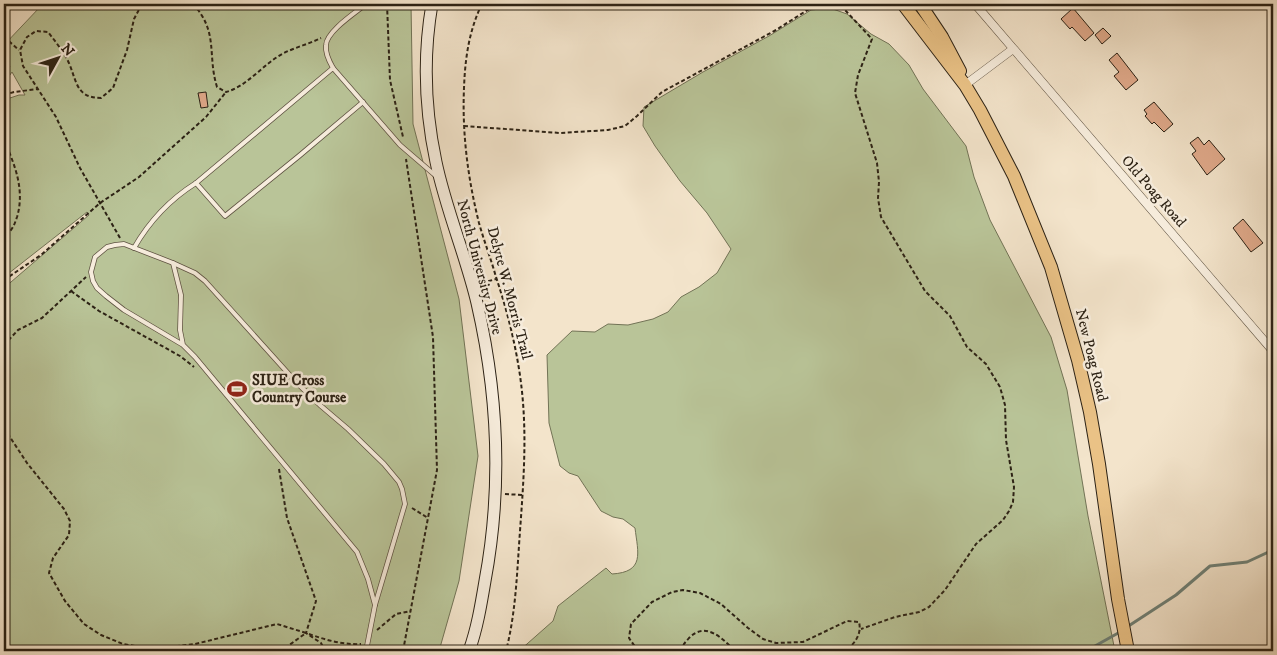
<svg xmlns="http://www.w3.org/2000/svg" width="1277" height="655" font-family="'IM FELL DW Pica',serif">
<style>
.green{fill:#b9c498;stroke:#727356}
.lines{fill:none;stroke-linecap:round;stroke-linejoin:round}
.stream{stroke:#6f8076;stroke-width:3}
.building{fill:#dfa98a;stroke:#2c2215}
.service-casing{stroke:#5e5242;stroke-width:5.5}
.minor-casing{stroke:#5e5242;stroke-width:9}
.secondary-casing{stroke:#2c2215;stroke-width:13}
.primary-casing{stroke:#2c2215;stroke-width:14}
.path{stroke:#2c2215;stroke-width:2;stroke-dasharray:4 2.5;stroke-linecap:butt}
.service{stroke:#f7eddd;stroke-width:4}
.minor{stroke:#f7eddd;stroke-width:8}
.secondary{stroke:#f7eddd;stroke-width:11}
.primary{stroke:#eac286;stroke-width:12}
.labels{text-anchor:middle;stroke-width:5;stroke-linejoin:round;paint-order:stroke}
.street-label{font-size:15px;fill:#2c2215;stroke:#f7eddd}
.poi-label{font-size:15px;font-weight:bold;fill:#2c2215;stroke:#f7eddd;text-anchor:start}
</style>
<rect width="100%" height="100%" fill="#f3e4cb"/>
<filter id="stains"><feTurbulence type="fractalNoise" baseFrequency=".004" numOctaves="4"/><feColorMatrix values="0 0 0 0 .2 0 0 0 0 .09 0 0 0 0 .02 0 0 0 .5 -.17"/></filter>
<radialGradient id="worn" r=".72"><stop offset=".6" stop-color="#630" stop-opacity="0"/><stop offset="1" stop-color="#630" stop-opacity=".3"/></radialGradient>
<!-- green -->
<g class="green">
<path d="M25 4H411L413 124 459 299 478 456 459 581 439 651H4V288L89 215 87 212 4 277V100L19 95H25L12 72 7 79 4 80V61L10 67 4 56V45L40 7Z"/>
<path d="M830 8 847 14 871 34 889 44 909 65 923 89 966 146 974 177 990 220 1051 337 1067 390 1088 516 1115 651H519L553 621 558 606 606 568 612 574C645 572 638 553 635 528L623 519 613 517 601 511 578 476 569 473 560 466 549 423 547 355 572 331 595 332 608 324 628 325 653 319 668 312 681 297 699 287 717 273 731 249 707 213 680 181 655 146 643 126 644 107 703 72 769 36 811 10Z"/>
</g>
<g class="lines">
<!-- stream -->
<g class="stream">
<path d="M1127 627 1176 595 1210 566 1247 562 1273 550"/>
<path d="M1086 651 1120 632"/>
</g>
</g>
<!-- building -->
<g class="building">
<path d="M1073 8 1094 33 1085 41 1072 27 1070 29 1061 19Z"/>
<path d="M1103 28 1111 36 1102 44 1095 35Z"/>
<path d="M1117 53 1138 80 1126 90 1114 76 1119 72 1109 60Z"/>
<path d="M206 92 208 107 201 108 198 93Z"/>
<path d="M1154 102 1173 124 1164 132 1154 122 1152 124 1145 116 1147 114 1144 110Z"/>
<path d="M1198 137 1204 145 1209 140 1225 159 1207 175 1192 154 1196 151 1190 143Z"/>
<path d="M1243 219 1263 243 1251 252 1233 228Z"/>
</g>
<g class="lines">
<defs>
<g id="service">
<path d="M333 68C329 61 325 53 326 45 327 31 355 13 366 4"/>
<path d="M196 183 225 216 299 156 363 102"/>
<path d="M134 248C150 220 169 200 196 183L333 68 400 145 436 176"/>
<path d="M173 263 195 273 205 281 296 382 321 406 348 429 384 464 399 482 402 489 405 504 375 605 366 651"/>
<path d="M183 345 124 310 106 296 97 288 93 281 91 272 95 257 107 247 115 245 124 244 173 263 181 295 180 330 183 345 195 357 357 552 368 579 375 605"/>
</g>
<g id="minor">
<path d="M975 4 1273 351"/>
<path d="M965 85 1013 49"/>
</g>
<path id="secondary" d="M432 4C423 56 425 110 436 162 446 210 466 256 477 303 498 394 502 490 485 581 481 605 477 629 469 651"/>
<g id="primary">
<path d="M903 4 965 85 980 110 1014 176 1051 267 1078 360 1090 412 1099 464 1118 599 1128 651"/>
<path d="M920 4 942 37 960 71"/>
</g>
</defs>
<!-- service casing -->
<use href="#service" class="service-casing"/>
<!-- minor casing -->
<use href="#minor" class="minor-casing"/>
<!-- secondary casing -->
<use href="#secondary" class="secondary-casing"/>
<!-- primary casing -->
<use href="#primary" class="primary-casing"/>
<!-- path -->
<g class="path">
<path d="M193 4C219 32 207 55 217 87L226 92C248 86 264 63 284 53 296 47 309 44 321 38"/>
<path d="M387 4 390 80 403 137"/>
<path d="M482 4C469 30 465 59 464 88 462 134 468 179 479 223 484 241 491 259 496 277 506 307 514 338 519 369 528 425 524 475 520 531 517 572 516 612 506 651"/>
<path d="M834 4 845 10 872 39 858 75 855 93 877 163 879 182 878 198 881 217 925 291 950 316 967 347 986 364 1000 387 1005 405 1006 440 1014 487 1013 502 1009 511 1003 520 976 544 945 590 929 607 919 612 895 617 861 629"/>
<path d="M4 37 19 50"/>
<path d="M4 95 14 92 38 89"/>
<path d="M464 126 560 133 608 130 625 126 637 116 662 92 776 30 817 4"/>
<path d="M4 140C15 165 25 190 17 217 14 226 12 231 4 236"/>
<path d="M120 238 80 168 56 117 23 66 20 50 27 37 36 31 48 32C55 41 63 51 68 61 77 80 75 98 101 98L113 88 127 50 134 19 142 4"/>
<path d="M4 280 41 255 100 203 139 177 206 117 226 92"/>
<path d="M482 283 496 279"/>
<path d="M71 291 99 311 180 356 194 367"/>
<path d="M4 345 18 330 42 318 86 277"/>
<path d="M4 428 27 463 64 509 70 521 69 535 53 558 49 573 65 601 84 624 101 635 123 644 152 649 195 644 277 624 306 633 281 651"/>
<path d="M279 469 287 518 316 601 306 633 321 643 325 651"/>
<path d="M505 494 522 495"/>
<path d="M412 508 428 518"/>
<path d="M377 630 396 614 411 611"/>
<path d="M309 634C326 640 343 645 361 644"/>
<path d="M403 651 437 470 433 337 406 159"/>
<path d="M638 651 629 638 631 624 652 602 672 592 683 590 700 593 721 604 748 628 763 639 776 643 803 642 847 621 859 622C862 634 855 643 846 651"/>
<path d="M681 651C682 645 685 643 689 638 706 621 722 638 735 651"/>
</g>
<!-- service -->
<use href="#service" class="service"/>
<!-- minor -->
<use href="#minor" class="minor"/>
<!-- secondary -->
<use href="#secondary" class="secondary"/>
<!-- primary -->
<use href="#primary" class="primary"/>
</g>
<!-- icons -->
<defs>
<symbol id="stadium-bare" viewBox="-9 -9 18 18"><path d="M0-5a6.5 5 0 1 0 0 10a6.5 5 0 1 0 0-10ZM-3.5-1.8h7v3.6h-7Z" fill="#8f2418" stroke="#f7eddd" stroke-width="2.5" paint-order="stroke"/></symbol>
</defs>
<g fill-rule="evenodd">
<use href="#stadium-bare" x="223" y="375" width="28" height="28"/>
</g>
<g class="labels">
<!-- street labels -->
<g class="street-label">
<text transform="translate(1154 191) rotate(49)" y="5">Old Poag Road</text>
<text transform="translate(480 267) rotate(75)" y="5">North University Drive</text>
<text transform="translate(510 293) rotate(75)" y="5">Delyte W. Morris Trail</text>
<text transform="translate(1092 355) rotate(76)" y="5">New Poag Road</text>
</g>
<!-- poi labels -->
<g class="poi-label">
<text x="252" y="385">SIUE Cross<tspan x="252" dy="17">Country Course</tspan></text>
</g>
</g>
<!-- margin -->
<rect width="1277" height="655" fill="none" stroke="#f3e4cb" stroke-width="20"/>
<rect x="5" y="5" width="1267" height="645" fill="none" stroke="#2c2215" stroke-width="2.5"/>
<rect x="10" y="10" width="1257" height="635" fill="none" stroke="#2c2215"/>
<!-- north arrow -->
<g transform="translate(58 58) rotate(50)" stroke="#f7eddd" stroke-width="4" paint-order="stroke">
<path d="M0-4L9 19L0 12L-9 19Z" fill="#2c2215"/>
<text y="-8" font-size="14" font-weight="bold" text-anchor="middle" fill="#2c2215">N</text>
</g>
<rect width="100%" height="100%" filter="url(#stains)"/>
<rect width="100%" height="100%" fill="url(#worn)"/>
</svg>
